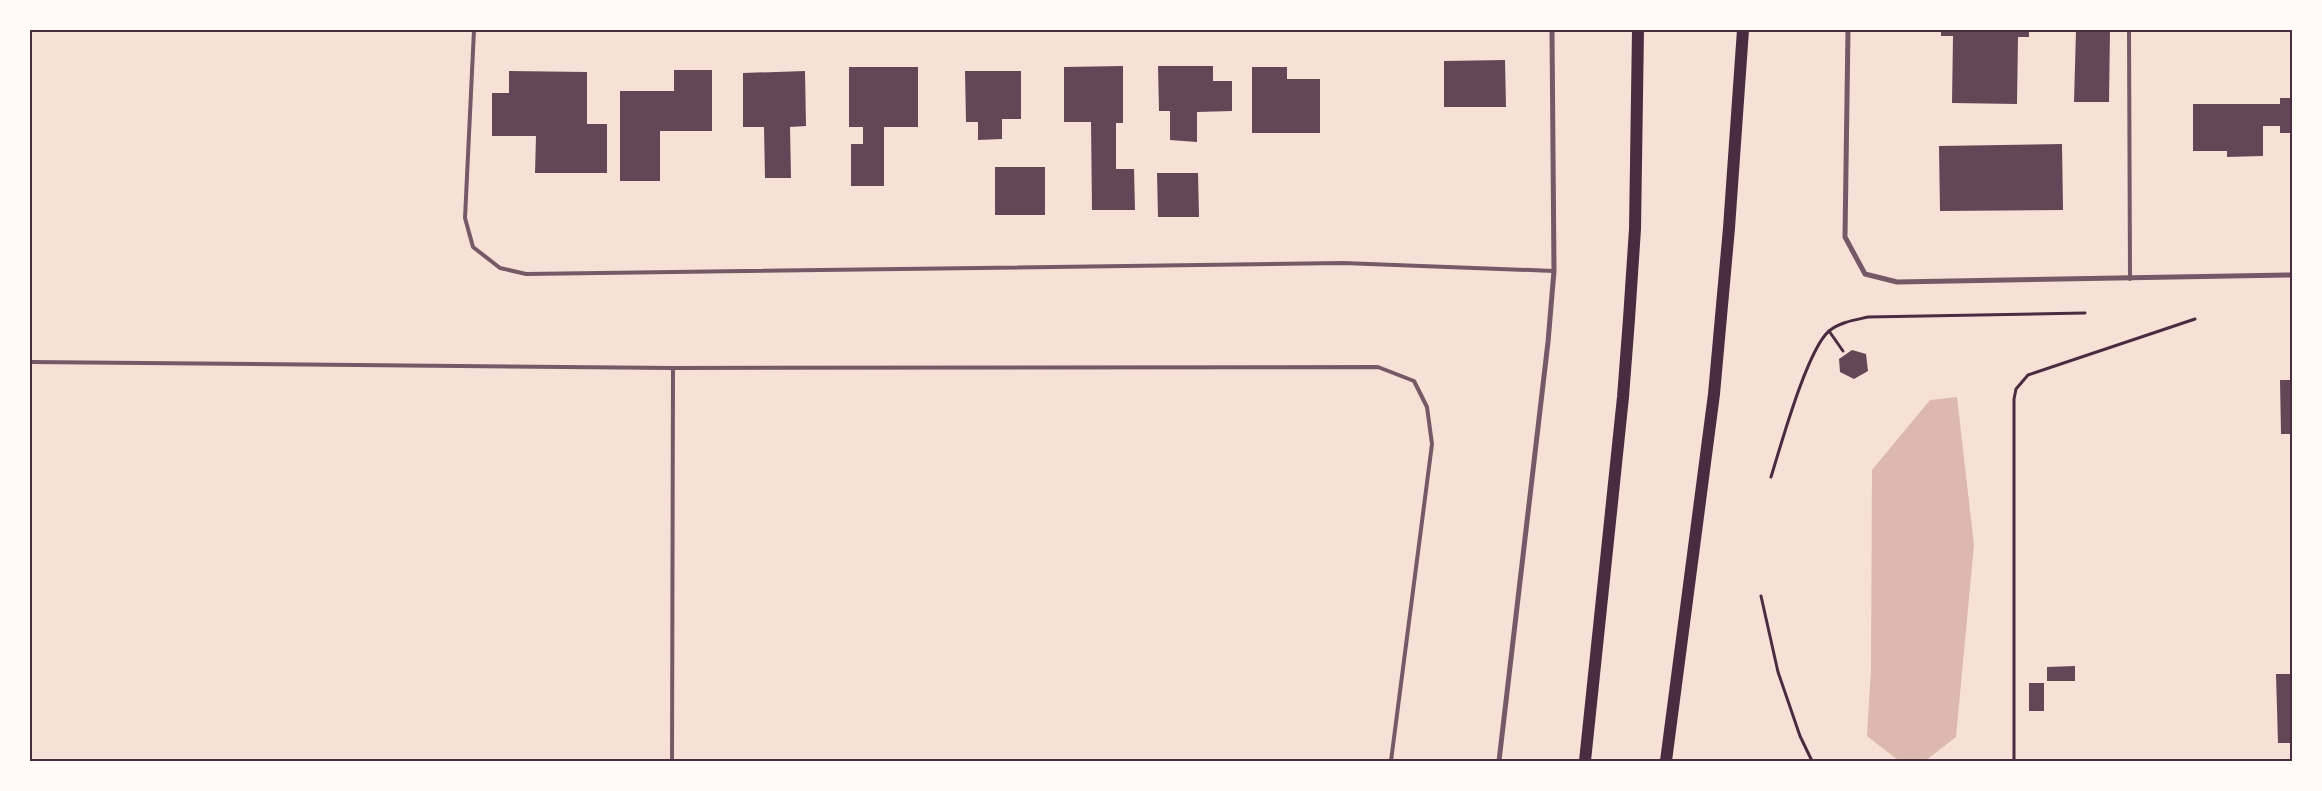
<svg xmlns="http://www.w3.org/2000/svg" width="2322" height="791" font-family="Lora,serif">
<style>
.water{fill:#dcb8b0}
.building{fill:#644757}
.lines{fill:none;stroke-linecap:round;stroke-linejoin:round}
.path{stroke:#4a2c40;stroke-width:3}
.service{stroke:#755966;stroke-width:4}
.minor{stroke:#755966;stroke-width:5}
.primary{stroke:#4a2c40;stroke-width:12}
.neatline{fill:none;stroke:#4a2c40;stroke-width:2}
</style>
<rect width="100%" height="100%" fill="#f7e1d7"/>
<!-- water -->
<path class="water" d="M1957 397 1974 545 1956 737 1925 761H1899L1867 736 1871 670 1872 470 1930 400Z"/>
<!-- building -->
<g class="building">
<path d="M1941 30H2029V37H2018L2017 104 1952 103 1953 36H1941Z"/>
<path d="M2076 30H2110L2109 102H2074Z"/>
<path d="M1505 60 1506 107H1444V61Z"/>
<path d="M1123 66V123H1116V169H1134L1135 210H1092L1091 122H1064V67Z"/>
<path d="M1158 66H1213V81H1232V111L1197 112V142L1170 140V111H1159Z"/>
<path d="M849 67H918V127H884V186H851V144H863V127H849Z"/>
<path d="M1252 67H1287V79H1320V133H1252Z"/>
<path d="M674 70H712V131H660V181H620V91H674Z"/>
<path d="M509 71 587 72V124H607V173H535L536 136H492V93H509Z"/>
<path d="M805 71 806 126 790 127 791 178H765L764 127H743V73Z"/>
<path d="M965 71H1021V119H1002V139L978 140V122H966Z"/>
<path d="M2280 98H2292V133H2280V126H2263V156L2227 157V151H2193V104H2280Z"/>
<path d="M2062 144 2063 210 1940 211 1939 146Z"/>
<rect x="995" y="167" width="50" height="48"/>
<path d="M1157 173H1198L1199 217H1158Z"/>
<path d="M1852 350 1866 354 1868 371 1854 379 1840 372 1839 359Z"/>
<path d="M2280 380H2292V434H2281Z"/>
<path d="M2075 666V681H2047V667Z"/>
<path d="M2276 674H2292V743H2278Z"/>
<rect x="2029" y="683" width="15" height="28"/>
</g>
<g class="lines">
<!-- path -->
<g class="path">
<path d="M1829 331 1843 351"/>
<path d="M1771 477C1781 445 1807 350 1829 331 1840 322 1855 320 1868 317L2085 313"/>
<path d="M1761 596 1778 672 1800 736 1812 761"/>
<path d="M2014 761V399L2016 389 2028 375 2195 319"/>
</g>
<!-- service -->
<g class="service">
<path d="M474 30 465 218 473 247 500 268 526 274 1343 263 1554 271"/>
<path d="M2129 30 2130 279"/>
<path d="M30 362 673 368 1378 367 1414 381 1427 407 1432 444 1391 761"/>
<path d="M672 761 673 368"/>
</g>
<!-- minor -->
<g class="minor">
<path d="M1848 30 1845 237 1865 274 1897 282 2292 275"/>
<path d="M1499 761 1548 342 1554 271 1552 30"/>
</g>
<!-- primary -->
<g class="primary">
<path d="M1585 761 1623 397 1629 319 1635 229 1638 30"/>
<path d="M1666 761 1714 394 1729 228 1743 30"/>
</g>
</g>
<!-- border -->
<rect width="2322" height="791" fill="none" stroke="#fffaf5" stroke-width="62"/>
<rect x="31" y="31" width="2260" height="729" class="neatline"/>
</svg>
